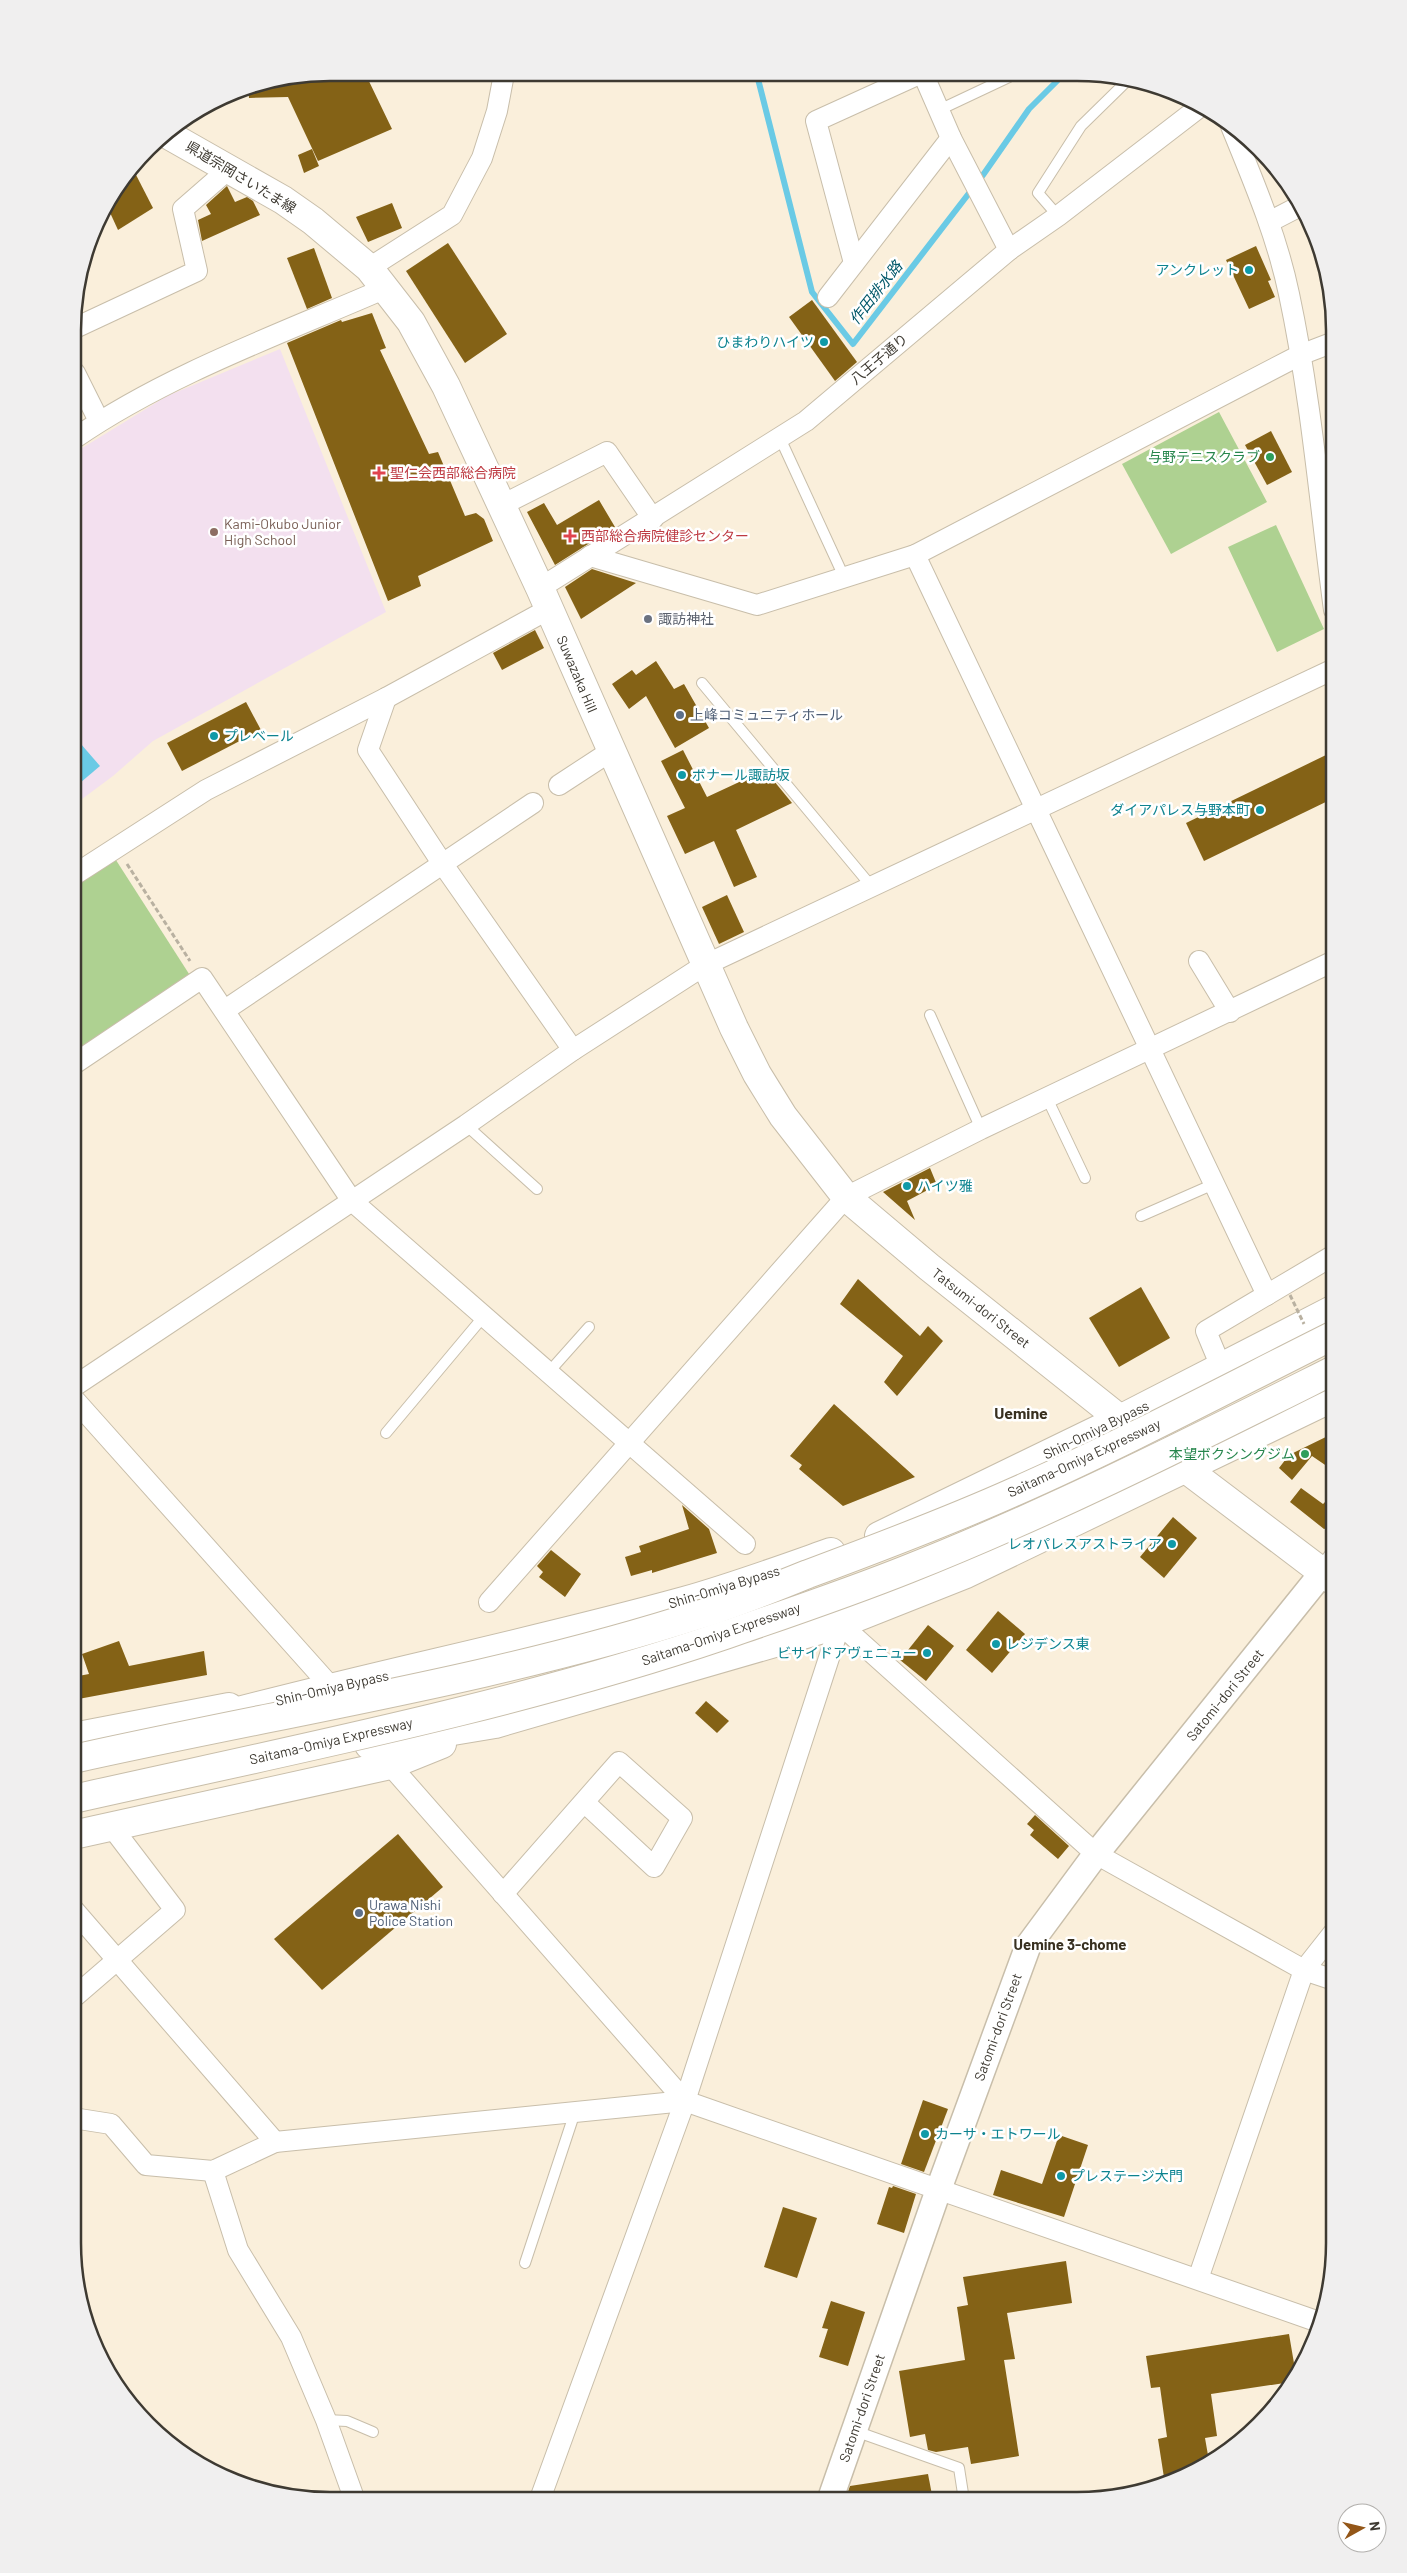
<svg xmlns="http://www.w3.org/2000/svg" width="1407" height="2573" font-family="Barlow,'Noto Sans JP',sans-serif">
<style>
.education{fill:#f3e0ef}
.green{fill:#aed191}
.water{fill:#6acae5}
.lines{fill:none;stroke-linecap:round;stroke-linejoin:round}
.stream{stroke:#6acae5;stroke-width:6}
.building{fill:#846216}
.service-casing{stroke:#c8beaa;stroke-width:12}
.minor-casing{stroke:#c8beaa;stroke-width:22}
.tertiary-casing{stroke:#c8beaa;stroke-width:28}
.secondary-casing{stroke:#c8beaa;stroke-width:30}
.trunk-casing{stroke:#c8beaa;stroke-width:30}
.path{stroke:#b9b1a1;stroke-width:3;stroke-dasharray:5 2.5;stroke-linecap:butt}
.service{stroke:#fff;stroke-width:10}
.minor{stroke:#fff;stroke-width:20}
.tertiary{stroke:#fff;stroke-width:25}
.secondary{stroke:#fff;stroke-width:28}
.trunk{stroke:#fff;stroke-width:28}
.motorway-bridge-casing{stroke:#c8beaa;stroke-width:30;stroke-linecap:butt}
.path-bridge{stroke:#b9b1a1;stroke-width:3;stroke-dasharray:5 2.5;stroke-linecap:butt}
.motorway-bridge{stroke:#fff;stroke-width:28}
.culture-dot{fill:#0f9aa8;stroke:#fff;stroke-width:2}
.leisure-dot{fill:#2e9e5b;stroke:#fff;stroke-width:2}
.health-dot{fill:#e0444e;stroke:#fff;stroke-width:2}
.education-dot{fill:#8d6e63;stroke:#fff;stroke-width:2}
.worship-dot{fill:#6b7280;stroke:#fff;stroke-width:2}
.service-dot{fill:#5c6f8a;stroke:#fff;stroke-width:2}
.labels{text-anchor:middle;stroke-width:5;stroke-linejoin:round;paint-order:stroke}
.street-label{font-size:14px;fill:#3e3a32;stroke:#fff}
.culture-label{font-size:14px;fill:#0d838f;stroke:#fff;text-anchor:start}
.leisure-label{font-size:14px;fill:#27864d;stroke:#fff;text-anchor:end}
.health-label{font-size:14px;fill:#be3a42;stroke:#fff;text-anchor:start}
.education-label{font-size:14px;fill:#785e54;stroke:#fff;text-anchor:start}
.worship-label{font-size:14px;fill:#5b616d;stroke:#fff;text-anchor:start}
.service-label{font-size:14px;fill:#4e5e75;stroke:#fff;text-anchor:start}
.water-label{font-size:15px;font-style:italic;fill:#005769;stroke:#fff}
.neighbourhood-label{font-size:15px;font-weight:bold;fill:#383020;stroke:#fff}
.quarter-label{font-size:16px;font-weight:bold;fill:#383020;stroke:#fff}
.rim{fill:none;stroke:#3e3a32;stroke-width:2.5}
</style>
<rect width="100%" height="100%" fill="#faefdb"/>
<!-- education -->
<path class="education" d="M280 349 386 612 153 741 113 776 74 805V453L167 396Z"/>
<!-- green -->
<g class="green">
<path d="M1219 412 1267 502 1171 554 1122 464Z"/>
<path d="M1276 525 1324 629 1277 652 1228 547Z"/>
<path d="M114 857 191 977 74 1055V885Z"/>
</g>
<!-- water -->
<path class="water" d="M74 736 100 766 74 788Z"/>
<g class="lines">
<!-- stream -->
<path class="stream" d="M757 75 812 292 853 344 983 175 1029 109 1061 77"/>
</g>
<!-- building -->
<g class="building">
<path d="M330 72 365 73 392 129 318 161 288 97 249 98 248 89Z"/>
<path d="M312 149 319 166 304 173 298 155Z"/>
<path d="M134 171 153 208 118 230 107 206Z"/>
<path d="M227 186 235 202 247 197 253 201 260 215 202 241 198 220 211 214 206 205Z"/>
<path d="M392 203 402 228 368 242 356 217Z"/>
<path d="M448 243 507 334 465 363 406 271Z"/>
<path d="M1256 246 1271 280 1268 281 1275 297 1249 309 1226 260Z"/>
<path d="M314 248 332 298 307 309 287 258Z"/>
<path d="M812 300 857 362 835 381 789 317Z"/>
<path d="M372 313 386 348 380 350 429 454 438 452 465 516 476 513 484 519 493 541 418 576 421 586 388 601 287 343 341 320 342 322Z"/>
<path d="M1271 431 1292 472 1267 485 1245 445Z"/>
<path d="M599 500 615 527 555 565 527 512 544 503 557 525Z"/>
<path d="M592 569 636 583 581 619 565 587Z"/>
<path d="M535 630 544 648 502 670 493 653Z"/>
<path d="M656 661 674 689 684 684 709 728 675 748 646 696 629 709 612 684 632 670 636 675Z"/>
<path d="M246 702 261 730 182 771 167 743Z"/>
<path d="M683 750 707 797 765 770 792 803 736 830 757 877 734 887 714 841 685 854 667 816 685 808 661 761Z"/>
<path d="M1326 755 1334 773V798L1204 861 1186 823Z"/>
<path d="M727 895 744 932 719 944 702 907Z"/>
<path d="M930 1168 937 1185 907 1201 915 1220 883 1192Z"/>
<path d="M858 1279 920 1336 928 1326 943 1341 897 1396 884 1382 903 1356 840 1304Z"/>
<path d="M1141 1287 1170 1338 1119 1367 1089 1318Z"/>
<path d="M834 1404 915 1477 843 1506 799 1469 802 1465 790 1456Z"/>
<path d="M1334 1433V1471L1312 1456 1292 1480 1279 1468 1289 1455Z"/>
<path d="M1301 1488 1323 1504 1334 1493V1526L1324 1529 1290 1502Z"/>
<path d="M682 1505 709 1529 717 1553 652 1573V1570L631 1576 625 1557 641 1552 639 1546 689 1529Z"/>
<path d="M1173 1517 1197 1538 1164 1578 1140 1557Z"/>
<path d="M551 1550 581 1574 565 1597 539 1577 543 1572 537 1566Z"/>
<path d="M998 1611 1025 1634 992 1673 966 1650Z"/>
<path d="M928 1625 954 1646 926 1681 900 1660Z"/>
<path d="M119 1641 129 1666 204 1651 207 1675 73 1700V1677L89 1674 82 1654Z"/>
<path d="M706 1701 729 1721 717 1733 695 1713Z"/>
<path d="M1035 1815 1069 1846 1058 1859 1030 1835 1034 1830 1027 1824Z"/>
<path d="M398 1834 443 1887 322 1990 274 1939Z"/>
<path d="M923 2100 948 2109 924 2172 901 2164Z"/>
<path d="M1059 2135 1088 2145 1064 2217 993 2195 1001 2170 1042 2184Z"/>
<path d="M893 2186 916 2194 904 2233 877 2224 889 2187 892 2188Z"/>
<path d="M783 2207 817 2218 797 2278 764 2267Z"/>
<path d="M1066 2261 1072 2303 1007 2313 1015 2359 1004 2360 1019 2456 971 2464 968 2447 936 2452 928 2450 925 2434 910 2437 899 2371 965 2360 957 2307 968 2305 963 2277Z"/>
<path d="M831 2301 865 2312 848 2366 819 2357 828 2329 822 2328Z"/>
<path d="M1289 2334 1296 2375 1291 2382 1211 2394 1217 2436 1205 2438 1209 2461 1165 2484 1158 2439 1167 2437 1160 2387 1151 2388 1146 2356Z"/>
<path d="M928 2474 933 2500 846 2497 850 2486Z"/>
</g>
<g class="lines">
<defs>
<g id="service">
<path d="M939 110 1009 77"/>
<path d="M1058 216 1038 193 1081 126 1130 78"/>
<path d="M780 438 844 577"/>
<path d="M702 683 872 887"/>
<path d="M930 1015 981 1129"/>
<path d="M1047 1098 1085 1178"/>
<path d="M466 1125 537 1189"/>
<path d="M1141 1216 1214 1184"/>
<path d="M548 1373 589 1327"/>
<path d="M386 1433 484 1316"/>
<path d="M525 2263 575 2112"/>
<path d="M326 2420 347 2421 373 2432"/>
<path d="M855 2431 959 2468 964 2500"/>
</g>
<g id="minor">
<path d="M924 76 951 138 1009 250"/>
<path d="M1231 126C1253 180 1277 236 1289 294 1311 397 1320 505 1334 610"/>
<path d="M1269 222 1300 206"/>
<path d="M854 263 816 121 915 76"/>
<path d="M369 268 452 215 482 158 497 111 504 74"/>
<path d="M828 297 951 138"/>
<path d="M75 328 197 271 183 209 230 168"/>
<path d="M75 373 99 421"/>
<path d="M75 438C168 374 283 333 386 288"/>
<path d="M502 505 607 452 653 519"/>
<path d="M915 555 1267 1295"/>
<path d="M590 556 757 605 915 555 1300 355 1334 342"/>
<path d="M540 588 806 421 1009 250 1058 216 1201 106"/>
<path d="M386 698 368 750 442 863 573 1050"/>
<path d="M559 785 611 751"/>
<path d="M74 875 206 790 386 698 549 609"/>
<path d="M1199 961 1230 1012"/>
<path d="M225 1010 533 803"/>
<path d="M74 1064 202 978 352 1201 745 1544"/>
<path d="M1221 1367 1206 1331 1334 1255"/>
<path d="M73 1387 466 1125 573 1050 705 965 1334 669"/>
<path d="M73 1398 332 1688"/>
<path d="M1323 1572 1334 1557"/>
<path d="M489 1602 846 1197 981 1129 1334 961"/>
<path d="M380 1759 390 1765 685 2101"/>
<path d="M503 1894 619 1762 682 1818 654 1867 584 1802"/>
<path d="M73 1998 175 1910 111 1826"/>
<path d="M73 2118 111 2124 146 2165 213 2171 275 2142 73 1909"/>
<path d="M275 2142 685 2101 1319 2322"/>
<path d="M213 2171 238 2250 291 2337 326 2420 354 2498"/>
<path d="M1198 2279 1304 1970 1334 1932"/>
<path d="M540 2499 685 2101 840 1624 1096 1854 1304 1970 1334 1980"/>
</g>
<path id="tertiary" d="M830 2500 938 2191 1028 1946 1096 1854 1323 1572"/>
<path id="secondary" d="M165 133 283 200 313 221 369 268 411 322 446 386 540 588 734 1028 757 1074 783 1116 846 1197 929 1267 1120 1419 1334 1581"/>
<g id="trunk">
<path d="M879 1536 1120 1419 1334 1309"/>
<path d="M212 1718C368 1676 528 1644 684 1601 734 1587 783 1569 831 1552"/>
<path d="M73 1737 229 1707"/>
<path d="M369 1745 495 1724 840 1624 966 1574 1334 1397"/>
<path d="M73 1835 390 1765 442 1744"/>
</g>
</defs>
<!-- service casing -->
<use href="#service" class="service-casing"/>
<!-- minor casing -->
<use href="#minor" class="minor-casing"/>
<!-- tertiary casing -->
<use href="#tertiary" class="tertiary-casing"/>
<!-- secondary casing -->
<use href="#secondary" class="secondary-casing"/>
<!-- trunk casing -->
<use href="#trunk" class="trunk-casing"/>
<!-- path -->
<path class="path" d="M127 864 190 961"/>
<!-- service -->
<use href="#service" class="service"/>
<!-- minor -->
<use href="#minor" class="minor"/>
<!-- tertiary -->
<use href="#tertiary" class="tertiary"/>
<!-- secondary -->
<use href="#secondary" class="secondary"/>
<!-- trunk -->
<use href="#trunk" class="trunk"/>
<defs>
<g id="motorway-bridge">
<path d="M73 1759C283 1712 496 1680 701 1614 737 1603 773 1588 808 1574 878 1548 947 1522 1014 1492 1123 1444 1228 1388 1334 1335"/>
<path d="M73 1799C291 1750 513 1707 725 1635 786 1614 848 1593 908 1569 1054 1511 1194 1440 1334 1370"/>
</g>
</defs>
<!-- motorway-bridge casing -->
<use href="#motorway-bridge" class="motorway-bridge-casing"/>
<!-- path-bridge -->
<path class="path-bridge" d="M1290 1295 1304 1324"/>
<!-- motorway-bridge -->
<use href="#motorway-bridge" class="motorway-bridge"/>
</g>
<!-- markers -->
<g class="culture-dot">
<circle cx="1249" cy="270" r="5"/>
<circle cx="824" cy="342" r="5"/>
<circle cx="214" cy="736" r="5"/>
<circle cx="682" cy="775" r="5"/>
<circle cx="1260" cy="810" r="5"/>
<circle cx="907" cy="1186" r="5"/>
<circle cx="1172" cy="1544" r="5"/>
<circle cx="996" cy="1644" r="5"/>
<circle cx="927" cy="1653" r="5"/>
<circle cx="925" cy="2134" r="5"/>
<circle cx="1061" cy="2176" r="5"/>
</g>
<g class="leisure-dot">
<circle cx="1270" cy="457" r="5"/>
<circle cx="1305" cy="1454" r="5"/>
</g>
<g class="health-dot">
<path d="M376.5 465.5h5v5h5v5h-5v5h-5v-5h-5v-5h5z"/>
<path d="M567.5 528.5h5v5h5v5h-5v5h-5v-5h-5v-5h5z"/>
</g>
<circle class="education-dot" cx="214" cy="532" r="5"/>
<circle class="worship-dot" cx="648" cy="619" r="5"/>
<g class="service-dot">
<circle cx="680" cy="715" r="5"/>
<circle cx="359" cy="1913" r="5"/>
</g>
<g class="labels">
<!-- street labels -->
<g class="street-label">
<text transform="translate(241 177) rotate(31)" y="5">県道宗岡さいたま線</text>
<text transform="translate(879 359) rotate(-40)" y="5">八王子通り</text>
<text transform="translate(577 674) rotate(67)" y="5">Suwazaka Hill</text>
<text transform="translate(981 1308) rotate(38)" y="5">Tatsumi-dori Street</text>
<text transform="translate(1096 1430) rotate(-26)" y="5">Shin-Omiya Bypass</text>
<text transform="translate(1084 1458) rotate(-25)" y="5">Saitama-Omiya Expressway</text>
<text transform="translate(724 1587) rotate(-17)" y="5">Shin-Omiya Bypass</text>
<text transform="translate(721 1634) rotate(-19)" y="5">Saitama-Omiya Expressway</text>
<text transform="translate(332 1688) rotate(-13)" y="5">Shin-Omiya Bypass</text>
<text transform="translate(1225 1695) rotate(-51)" y="5">Satomi-dori Street</text>
<text transform="translate(331 1741) rotate(-13)" y="5">Saitama-Omiya Expressway</text>
<text transform="translate(998 2027) rotate(-70)" y="5">Satomi-dori Street</text>
<text transform="translate(862 2408) rotate(-71)" y="5">Satomi-dori Street</text>
</g>
<!-- culture labels -->
<g class="culture-label">
<text x="1239" y="275" text-anchor="end">アンクレット</text>
<text x="814" y="347" text-anchor="end">ひまわりハイツ</text>
<text x="224" y="741">プレベール</text>
<text x="692" y="780">ボナール諏訪坂</text>
<text x="1250" y="815" text-anchor="end">ダイアパレス与野本町</text>
<text x="917" y="1191">ハイツ雅</text>
<text x="1162" y="1549" text-anchor="end">レオパレスアストライア</text>
<text x="1006" y="1649">レジデンス東</text>
<text x="917" y="1658" text-anchor="end">ビサイドアヴェニュー</text>
<text x="935" y="2139">カーサ・エトワール</text>
<text x="1071" y="2181">プレステージ大門</text>
</g>
<!-- leisure labels -->
<g class="leisure-label">
<text x="1260" y="462">与野テニスクラブ</text>
<text x="1295" y="1459">本望ボクシングジム</text>
</g>
<!-- health labels -->
<g class="health-label">
<text x="390" y="478">聖仁会西部総合病院</text>
<text x="581" y="541">西部総合病院健診センター</text>
</g>
<!-- education labels -->
<g class="education-label">
<text x="224" y="529">Kami-Okubo Junior<tspan x="224" dy="16">High School</tspan></text>
</g>
<!-- worship labels -->
<g class="worship-label">
<text x="658" y="624">諏訪神社</text>
</g>
<!-- service labels -->
<g class="service-label">
<text x="690" y="720">上峰コミュニティホール</text>
<text x="369" y="1910">Urawa Nishi<tspan x="369" dy="16">Police Station</tspan></text>
</g>
<!-- water labels -->
<g class="water-label">
<text transform="translate(876 293) rotate(-52)" y="5">作田排水路</text>
</g>
<!-- neighbourhood labels -->
<g class="neighbourhood-label">
<text x="1070" y="1950">Uemine 3-chome</text>
</g>
<!-- quarter labels -->
<g class="quarter-label">
<text x="1021" y="1419">Uemine</text>
</g>
</g>
<!-- crop -->
<path d="M0 0H1407V2573H0ZM330 81H1077A249 249 0 0 1 1326 330V2243A249 249 0 0 1 1077 2492H330A249 249 0 0 1 81 2243V330A249 249 0 0 1 330 81Z" fill="#f0efef" fill-rule="evenodd"/>
<path class="rim" d="M330 81H1077A249 249 0 0 1 1326 330V2243A249 249 0 0 1 1077 2492H330A249 249 0 0 1 81 2243V330A249 249 0 0 1 330 81Z"/>
<!-- north arrow -->
<g transform="translate(1362 2528) rotate(82)"><circle r="24" fill="#ffffff" stroke="#b2b0ad"/>
<path d="M0-4L9 19L0 12L-9 19Z" fill="#935618"/>
<text y="-8" font-size="14" font-weight="bold" text-anchor="middle" fill="#3e3a32">N</text>
</g>
</svg>
